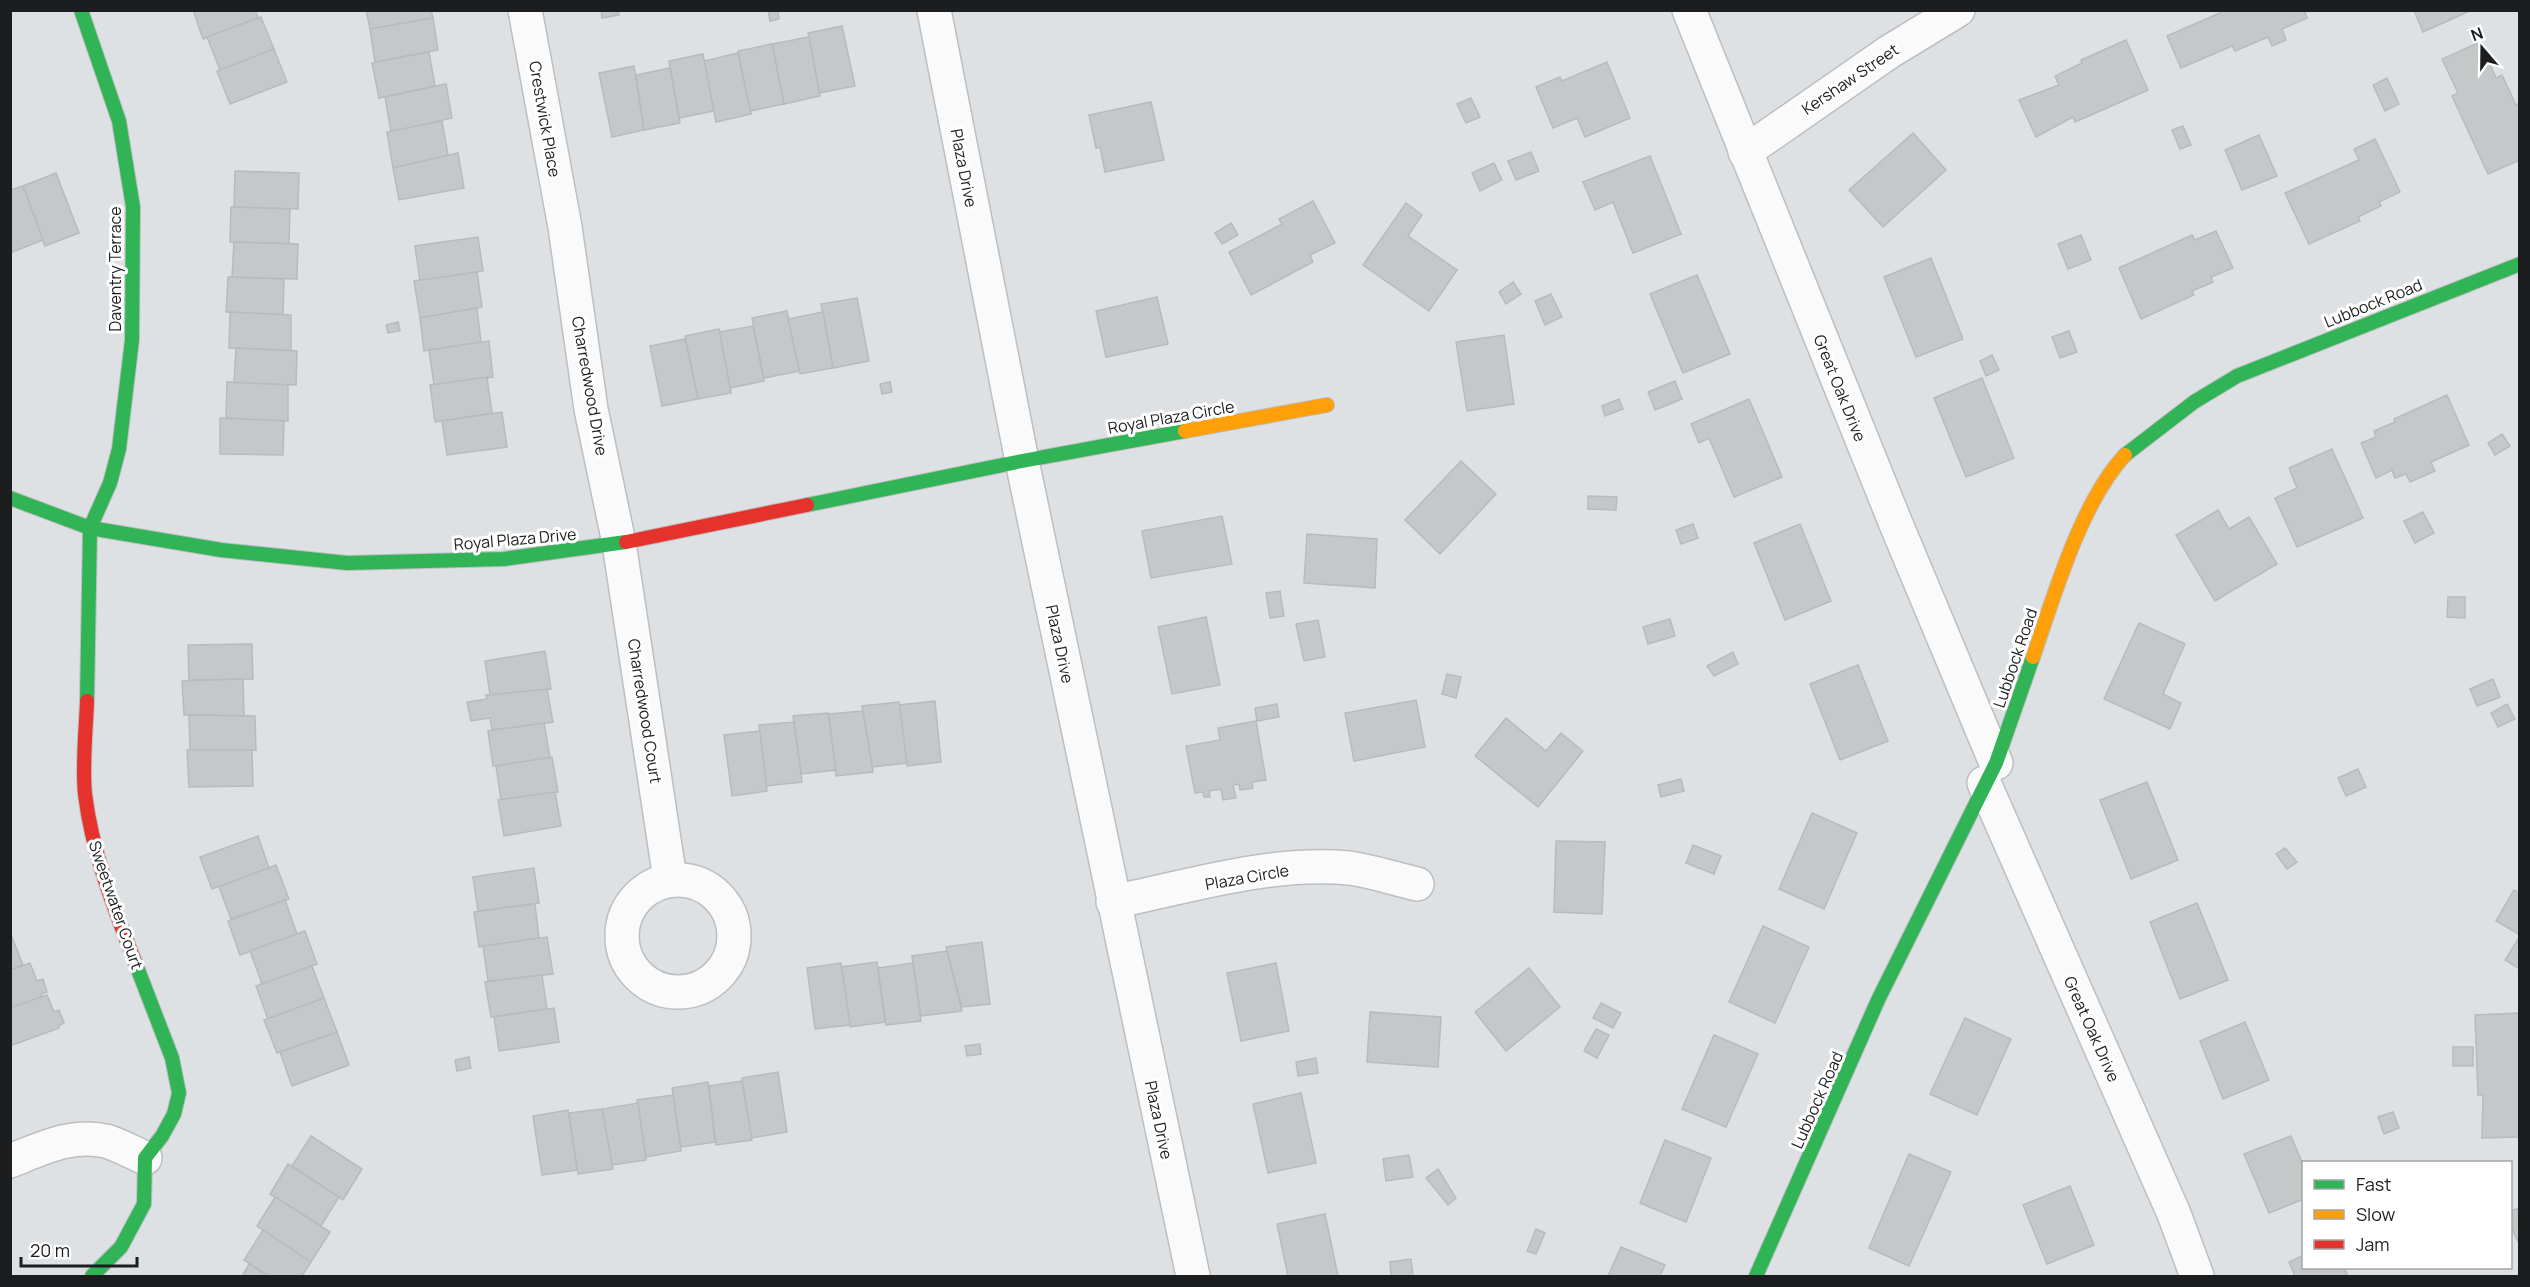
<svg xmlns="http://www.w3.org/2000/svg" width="2530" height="1287" font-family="Manrope,sans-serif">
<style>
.building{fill:#c5c8c9;stroke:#b9babc;stroke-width:1.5}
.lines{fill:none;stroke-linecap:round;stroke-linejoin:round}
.street-casing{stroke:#bcbec0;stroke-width:36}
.fast-casing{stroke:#bcbec0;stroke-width:16}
.slow-casing{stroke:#bcbec0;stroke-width:16}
.jam-casing{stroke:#bcbec0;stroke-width:16}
.street{stroke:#fafafb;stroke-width:33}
.fast{stroke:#30b455;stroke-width:14}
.slow{stroke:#ff9f0a;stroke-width:14}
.jam{stroke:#e5322d;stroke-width:14}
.labels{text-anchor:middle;stroke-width:6;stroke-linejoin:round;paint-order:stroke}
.street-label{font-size:16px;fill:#1c1d1e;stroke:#fff}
</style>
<rect width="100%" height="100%" fill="#dee1e3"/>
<!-- building -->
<g class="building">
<path d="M193 10H255L258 18 203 39Z"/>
<path d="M366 10H431L433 18 370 29Z"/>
<path d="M601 10H618L619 15 602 18Z"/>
<path d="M768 10H778L779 19 770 21Z"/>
<path d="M2219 10H2304L2307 18 2282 29 2286 40 2272 46 2268 37 2235 51 2232 46 2181 68 2167 36 2220 13Z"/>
<path d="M2414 10H2472L2423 32Z"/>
<path d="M261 17 274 49 220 70 207 37Z"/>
<path d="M433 18 438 50 375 62 370 29Z"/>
<path d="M842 26 855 86 819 93 808 33Z"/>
<path d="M809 37 820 96 784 104 772 44Z"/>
<path d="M2126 40 2148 90 2075 122 2073 117 2036 137 2019 100 2059 85 2055 76 2082 63 2081 60Z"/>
<path d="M2480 42 2496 78 2502 75 2516 105 2520 103V160L2488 174 2452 96 2458 93 2442 59Z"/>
<path d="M772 44 784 104 750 111 738 51Z"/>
<path d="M274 49 287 82 230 104 217 71Z"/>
<path d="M429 52 435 86 379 98 372 63Z"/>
<path d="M738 53 751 114 716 122 704 61Z"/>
<path d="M703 54 714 111 679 118 669 61Z"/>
<path d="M1607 62 1630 118 1585 137 1577 118 1553 128 1536 87 1560 77 1562 81Z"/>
<path d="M634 66 644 130 612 137 599 73Z"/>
<path d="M670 68 680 123 644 130 636 75Z"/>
<path d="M2387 78 2399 104 2385 111 2373 85Z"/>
<path d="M446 84 452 118 391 132 385 97Z"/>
<path d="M1471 98 1480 117 1466 123 1457 104Z"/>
<path d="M1151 102 1164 160 1105 172 1100 147 1096 148 1089 115Z"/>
<path d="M442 121 448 155 393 168 387 132Z"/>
<path d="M2183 126 2191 145 2180 149 2172 130Z"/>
<path d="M1913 133 1946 170 1883 227 1849 190Z"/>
<path d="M2259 135 2277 176 2242 190 2225 150Z"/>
<path d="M2375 139 2400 192 2379 202 2381 206 2358 217 2360 221 2309 244 2285 193 2359 160 2354 149Z"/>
<path d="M1531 152 1539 171 1516 180 1508 161Z"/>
<path d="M458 153 464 188 399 200 393 168Z"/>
<path d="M1650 156 1681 234 1633 253 1613 202 1595 210 1583 182Z"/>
<path d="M1494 163 1502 180 1480 191 1472 173Z"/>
<path d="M235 171 299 173 298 209 234 207Z"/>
<path d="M56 173 79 233 45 246 23 186Z"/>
<path d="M23 186 43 240 10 253V190Z"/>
<path d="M1313 201 1335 243 1310 255 1313 262 1251 295 1229 252 1282 224 1279 219Z"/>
<path d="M1406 203 1422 215 1408 236 1457 270 1429 311 1363 265Z"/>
<path d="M231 207 290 209 289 244 230 242Z"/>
<path d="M1231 223 1238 235 1222 244 1215 233Z"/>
<path d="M2216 231 2233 268 2211 277 2213 282 2192 291 2194 295 2141 319 2119 268 2192 235 2195 240Z"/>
<path d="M2081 235 2091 260 2068 269 2058 244Z"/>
<path d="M478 237 483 271 420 281 415 246Z"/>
<path d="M234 242 298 244 297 279 232 277Z"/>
<path d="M1931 258 1963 339 1916 357 1884 277Z"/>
<path d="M477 272 482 307 420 318 414 281Z"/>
<path d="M1697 275 1730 354 1683 373 1650 294Z"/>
<path d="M228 277 284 279 283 315 226 312Z"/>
<path d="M1513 282 1521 294 1506 304 1499 292Z"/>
<path d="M1551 294 1562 317 1545 325 1535 301Z"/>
<path d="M1157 297 1168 344 1106 357 1096 311Z"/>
<path d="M857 298 869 361 833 368 821 304Z"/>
<path d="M477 308 481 342 424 351 420 318Z"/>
<path d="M787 311 800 371 764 378 752 318Z"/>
<path d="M230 312 291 315V350L229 348Z"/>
<path d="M823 312 833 368 800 374 788 319Z"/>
<path d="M398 322 400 331 388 333 386 325Z"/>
<path d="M753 326 764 381 730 388 719 332Z"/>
<path d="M719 329 731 393 698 399 685 336Z"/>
<path d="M2069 331 2077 352 2060 358 2052 337Z"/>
<path d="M1504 335 1514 404 1467 411 1456 342Z"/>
<path d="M685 339 698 399 662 406 650 346Z"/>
<path d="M489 341 493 377 434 385 429 350Z"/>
<path d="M236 348 297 351 296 385 234 383Z"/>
<path d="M1992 355 1999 370 1986 376 1980 361Z"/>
<path d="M487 377 492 413 435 422 430 385Z"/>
<path d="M1982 378 2014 458 1966 477 1934 398Z"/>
<path d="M1675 381 1682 399 1655 410 1648 392Z"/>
<path d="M227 382 288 385V421L226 418Z"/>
<path d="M890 382 892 392 882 394 880 384Z"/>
<path d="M2447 395 2469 445 2431 462 2435 471 2410 482 2406 474 2395 478 2392 470 2376 478 2361 443 2376 437 2374 431 2395 422 2394 419Z"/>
<path d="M1619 399 1623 409 1605 416 1602 406Z"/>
<path d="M1749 399 1782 477 1734 497 1709 438 1699 443 1691 424Z"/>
<path d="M502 412 507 447 447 455 442 421Z"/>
<path d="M220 418 284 421 283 455 220 454Z"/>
<path d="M2502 434 2510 446 2495 455 2488 443Z"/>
<path d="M2332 449 2363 518 2297 547 2275 498 2297 488 2289 468Z"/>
<path d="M1461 461 1496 494 1440 554 1405 520Z"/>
<path d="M1588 496 1617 497 1616 510 1588 509Z"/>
<path d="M2218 510 2229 529 2249 517 2277 564 2215 601 2176 535Z"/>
<path d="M2423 512 2434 533 2415 543 2404 521Z"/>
<path d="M1222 516 1232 564 1151 578 1142 531Z"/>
<path d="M1693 524 1698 538 1681 544 1676 530Z"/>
<path d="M1800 524 1831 601 1785 620 1754 543Z"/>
<path d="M1307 534 1377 539 1375 588 1304 583Z"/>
<path d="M1280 591 1284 616 1270 618 1266 593Z"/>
<path d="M2448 597H2465V618L2447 617Z"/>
<path d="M1206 617 1220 685 1172 694 1158 627Z"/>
<path d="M1670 619 1675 636 1648 644 1643 627Z"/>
<path d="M1318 620 1325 657 1304 661 1296 624Z"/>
<path d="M2139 623 2185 644 2163 694 2181 703 2170 729 2104 699Z"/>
<path d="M252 644 253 679 189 680 188 645Z"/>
<path d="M545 651 551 689 490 695 485 661Z"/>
<path d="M1733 652 1738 664 1714 676 1707 666Z"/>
<path d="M1858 665 1888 741 1840 760 1810 684Z"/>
<path d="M1447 674 1461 677 1456 698 1442 694Z"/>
<path d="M243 679 244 716 184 715 182 681Z"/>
<path d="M2493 679 2500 697 2477 706 2470 689Z"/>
<path d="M547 689 553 722 492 730 490 718 471 721 467 702 487 699 486 695H490Z"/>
<path d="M1416 700 1425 747 1354 761 1345 713Z"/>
<path d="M935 701 941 762 907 766 899 705Z"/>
<path d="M899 702 907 763 872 767 862 706Z"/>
<path d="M1277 704 1279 717 1257 721 1255 708Z"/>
<path d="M2507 704 2515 719 2498 727 2491 713Z"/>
<path d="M863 711 873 772 836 776 829 714Z"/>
<path d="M828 713 836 770 801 774 793 716Z"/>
<path d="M189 715 255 716 256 750H190Z"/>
<path d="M1506 718 1546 751 1561 733 1583 751 1538 807 1475 756Z"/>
<path d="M1256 721 1266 780 1252 782 1253 788 1240 790 1239 784 1233 785 1236 798 1223 800 1221 789 1209 791 1210 797H1204L1203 792 1195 793 1186 746 1220 740 1218 728Z"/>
<path d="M794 722 802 782 766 786 759 725Z"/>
<path d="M544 723 550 758 493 766 488 731Z"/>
<path d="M760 731 767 791 732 796 724 735Z"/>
<path d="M187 750H252L253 786 189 787Z"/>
<path d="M552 757 558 792 501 800 496 766Z"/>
<path d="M2358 769 2366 787 2346 796 2338 778Z"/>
<path d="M1681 779 1684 791 1661 797 1658 785Z"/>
<path d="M2147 782 2178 860 2131 879 2100 800Z"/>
<path d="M555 792 561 826 504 836 498 800Z"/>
<path d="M1812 813 1857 833 1824 909 1779 889Z"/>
<path d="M258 836 269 868 212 889 200 857Z"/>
<path d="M1556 841 1605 842 1602 914 1554 912Z"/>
<path d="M1693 845 1721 856 1714 874 1686 863Z"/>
<path d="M2285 848 2297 862 2287 869 2276 854Z"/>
<path d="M276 865 289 899 231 919 219 887Z"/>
<path d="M534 868 539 903 478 911 473 877Z"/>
<path d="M2514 890 2520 893V935L2496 921Z"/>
<path d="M285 900 297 934 240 955 228 921Z"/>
<path d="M2197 903 2228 980 2180 999 2150 922Z"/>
<path d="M535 904 539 938 479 947 474 912Z"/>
<path d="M1763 926 1809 947 1775 1023 1729 1002Z"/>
<path d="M305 931 317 964 262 984 250 951Z"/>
<path d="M10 932 23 965 10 970Z"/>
<path d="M2520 936V969L2505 960Z"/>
<path d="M547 937 553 974 488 981 483 946Z"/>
<path d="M982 942 990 1004 962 1007 946 947Z"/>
<path d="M947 951 962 1011 921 1016 912 956Z"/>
<path d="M877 962 885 1022 850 1027 841 967Z"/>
<path d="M30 963 37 981 43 979 47 992 41 994 42 997 10 1008V970Z"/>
<path d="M841 963 850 1025 815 1029 807 968Z"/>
<path d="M913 963 921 1021 886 1025 878 968Z"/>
<path d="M1276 963 1289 1031 1241 1041 1227 973Z"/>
<path d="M312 966 324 998 268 1019 256 986Z"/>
<path d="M1529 968 1560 1007 1506 1051 1475 1012Z"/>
<path d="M542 975 547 1009 491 1017 485 982Z"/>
<path d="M47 995 54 1012 59 1010 64 1023 59 1026V1028L10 1046V1008Z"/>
<path d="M324 998 337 1032 277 1053 264 1020Z"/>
<path d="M1601 1003 1621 1013 1613 1028 1593 1018Z"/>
<path d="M554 1008 559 1042 499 1051 494 1017Z"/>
<path d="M1370 1012 1441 1017 1438 1067 1367 1062Z"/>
<path d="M2520 1013V1137L2482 1138 2483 1095H2478L2475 1015Z"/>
<path d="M1965 1018 2011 1039 1977 1115 1930 1094Z"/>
<path d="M2245 1022 2269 1080 2223 1099 2200 1041Z"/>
<path d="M1596 1029 1609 1035 1597 1058 1584 1051Z"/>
<path d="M337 1032 349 1065 292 1086 280 1052Z"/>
<path d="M1714 1035 1758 1054 1726 1127 1682 1109Z"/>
<path d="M980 1044 981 1054 967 1056 965 1046Z"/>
<rect x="2453" y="1047" width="20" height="19"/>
<path d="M469 1057 471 1068 457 1071 455 1060Z"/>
<path d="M1316 1058 1318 1073 1298 1076 1296 1062Z"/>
<path d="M778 1072 787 1132 751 1138 742 1078Z"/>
<path d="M742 1081 752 1140 716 1145 709 1086Z"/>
<path d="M708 1082 715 1142 681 1147 672 1088Z"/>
<path d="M1301 1093 1316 1163 1268 1173 1253 1104Z"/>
<path d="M673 1095 681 1151 646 1157 637 1100Z"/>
<path d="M638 1103 646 1160 612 1165 602 1109Z"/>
<path d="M602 1109 613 1169 578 1174 569 1113Z"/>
<path d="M568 1110 577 1170 542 1175 533 1116Z"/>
<path d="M2393 1112 2399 1128 2384 1134 2378 1117Z"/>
<path d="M311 1136 362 1169 343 1200 292 1166Z"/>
<path d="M2291 1136 2304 1167V1199L2269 1213 2244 1154Z"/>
<path d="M1665 1140 1711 1158 1686 1222 1640 1203Z"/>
<path d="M1909 1154 1951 1172 1909 1266 1869 1248Z"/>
<path d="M1409 1155 1413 1177 1386 1181 1383 1159Z"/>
<path d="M288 1164 339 1197 321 1226 270 1194Z"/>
<path d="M1438 1169 1456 1198 1448 1205 1426 1178Z"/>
<path d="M2070 1186 2094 1245 2047 1264 2023 1205Z"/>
<path d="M275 1197 330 1232 311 1262 257 1226Z"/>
<path d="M2520 1208V1246L2510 1224V1211Z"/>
<path d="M1325 1214 1338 1276H1288L1277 1224Z"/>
<path d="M1536 1229 1545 1233 1536 1254 1527 1251Z"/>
<path d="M263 1230 311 1262 302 1276H269L244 1260Z"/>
<path d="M1621 1247 1665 1265 1660 1276H1608Z"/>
<path d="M2304 1255V1268H2344L2348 1276H2295L2289 1262Z"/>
<path d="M1411 1259 1413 1276H1391L1390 1262Z"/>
<path d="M249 1264 269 1276H242Z"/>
</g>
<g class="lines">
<defs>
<g id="street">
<path d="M525 10 565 227 591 409 619 543 670 879"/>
<path d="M934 10 1022 461 1193 1276"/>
<path d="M1689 10 1896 524 1996 763"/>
<path d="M1745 152 1889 52 1958 10"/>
<path d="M1984 783 2174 1214 2197 1276"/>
<circle cx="678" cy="936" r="56"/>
<path d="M1113 902C1190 886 1270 861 1349 868 1372 871 1395 879 1417 884"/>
<path d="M10 1161C41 1149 72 1133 106 1141 119 1145 132 1152 145 1158"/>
</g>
<g id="fast">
<path d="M81 10 119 121 133 207 132 340 119 449 110 483 90 528 87 701"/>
<path d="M2125 455 2194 402 2237 376 2520 264"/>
<path d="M10 498 90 528 221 550 347 563 504 559 626 542"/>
<path d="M807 505 1022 461 1185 431"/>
<path d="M92 1276 121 1247 144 1204 145 1158 162 1136 174 1114 179 1093 172 1058 135 962"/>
<path d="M1756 1276 1878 1000 1996 763 2033 657"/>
</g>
<g id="slow">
<path d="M1185 431 1327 405"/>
<path d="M2033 657C2054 596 2081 502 2125 455"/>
</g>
<g id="jam">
<path d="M626 542 807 505"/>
<path d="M87 701C86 731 82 764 85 794 92 852 114 908 135 962"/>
</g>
</defs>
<!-- street casing -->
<use href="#street" class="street-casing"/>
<!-- fast casing -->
<use href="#fast" class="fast-casing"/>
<!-- slow casing -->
<use href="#slow" class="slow-casing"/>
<!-- jam casing -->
<use href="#jam" class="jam-casing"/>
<!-- street -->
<use href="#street" class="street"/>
<!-- fast -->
<use href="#fast" class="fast"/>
<!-- slow -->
<use href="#slow" class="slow"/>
<!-- jam -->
<use href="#jam" class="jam"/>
</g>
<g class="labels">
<!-- street labels -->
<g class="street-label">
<text transform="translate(1850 79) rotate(-34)" y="6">Kershaw Street</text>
<text transform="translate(545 119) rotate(80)" y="6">Crestwick Place</text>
<text transform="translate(964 168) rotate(79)" y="6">Plaza Drive</text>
<text transform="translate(115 269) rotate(-90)" y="6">Daventry Terrace</text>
<text transform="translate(2373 303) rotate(-22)" y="6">Lubbock Road</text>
<text transform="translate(590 386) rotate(80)" y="6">Charredwood Drive</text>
<text transform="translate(1840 388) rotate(68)" y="6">Great Oak Drive</text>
<text transform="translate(1171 417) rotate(-10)" y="6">Royal Plaza Circle</text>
<text transform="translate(515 539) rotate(-5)" y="6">Royal Plaza Drive</text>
<text transform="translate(1060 644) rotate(78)" y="6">Plaza Drive</text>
<text transform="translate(2015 658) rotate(-71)" y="6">Lubbock Road</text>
<text transform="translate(645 711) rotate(81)" y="6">Charredwood Court</text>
<text transform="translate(1247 877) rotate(-10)" y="6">Plaza Circle</text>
<text transform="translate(116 905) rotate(71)" y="6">Sweetwater Court</text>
<text transform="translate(2092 1029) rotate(66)" y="6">Great Oak Drive</text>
<text transform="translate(1817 1100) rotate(-66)" y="6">Lubbock Road</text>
<text transform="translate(1159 1120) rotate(78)" y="6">Plaza Drive</text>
</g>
</g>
<!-- border -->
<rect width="2530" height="1287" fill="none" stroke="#1c1d1e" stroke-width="24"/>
<!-- legend -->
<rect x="2302" y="1161" width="210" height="108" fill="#ffffff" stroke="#a4a5a5" stroke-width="1.5"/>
<rect x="2314" y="1180" width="30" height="9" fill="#30b455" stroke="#a4a5a5" stroke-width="1.5"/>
<text x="2356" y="1191" font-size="18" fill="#1c1d1e">Fast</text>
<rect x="2314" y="1210" width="30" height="9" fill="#ff9f0a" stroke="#a4a5a5" stroke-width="1.5"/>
<text x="2356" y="1221" font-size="18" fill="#1c1d1e">Slow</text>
<rect x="2314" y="1240" width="30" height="9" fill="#e5322d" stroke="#a4a5a5" stroke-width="1.5"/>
<text x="2356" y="1251" font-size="18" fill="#1c1d1e">Jam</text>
<!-- north arrow -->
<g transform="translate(2482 48) rotate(340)" stroke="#ffffff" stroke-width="4.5" paint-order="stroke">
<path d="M0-4.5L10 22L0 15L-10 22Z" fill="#1c1d1e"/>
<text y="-9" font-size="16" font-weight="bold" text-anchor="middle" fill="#1c1d1e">N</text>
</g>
<!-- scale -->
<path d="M21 1257v9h116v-9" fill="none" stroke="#1c1d1e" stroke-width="3"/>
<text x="30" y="1257" font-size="18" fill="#1c1d1e" stroke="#ffffff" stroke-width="4.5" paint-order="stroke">20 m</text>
</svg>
